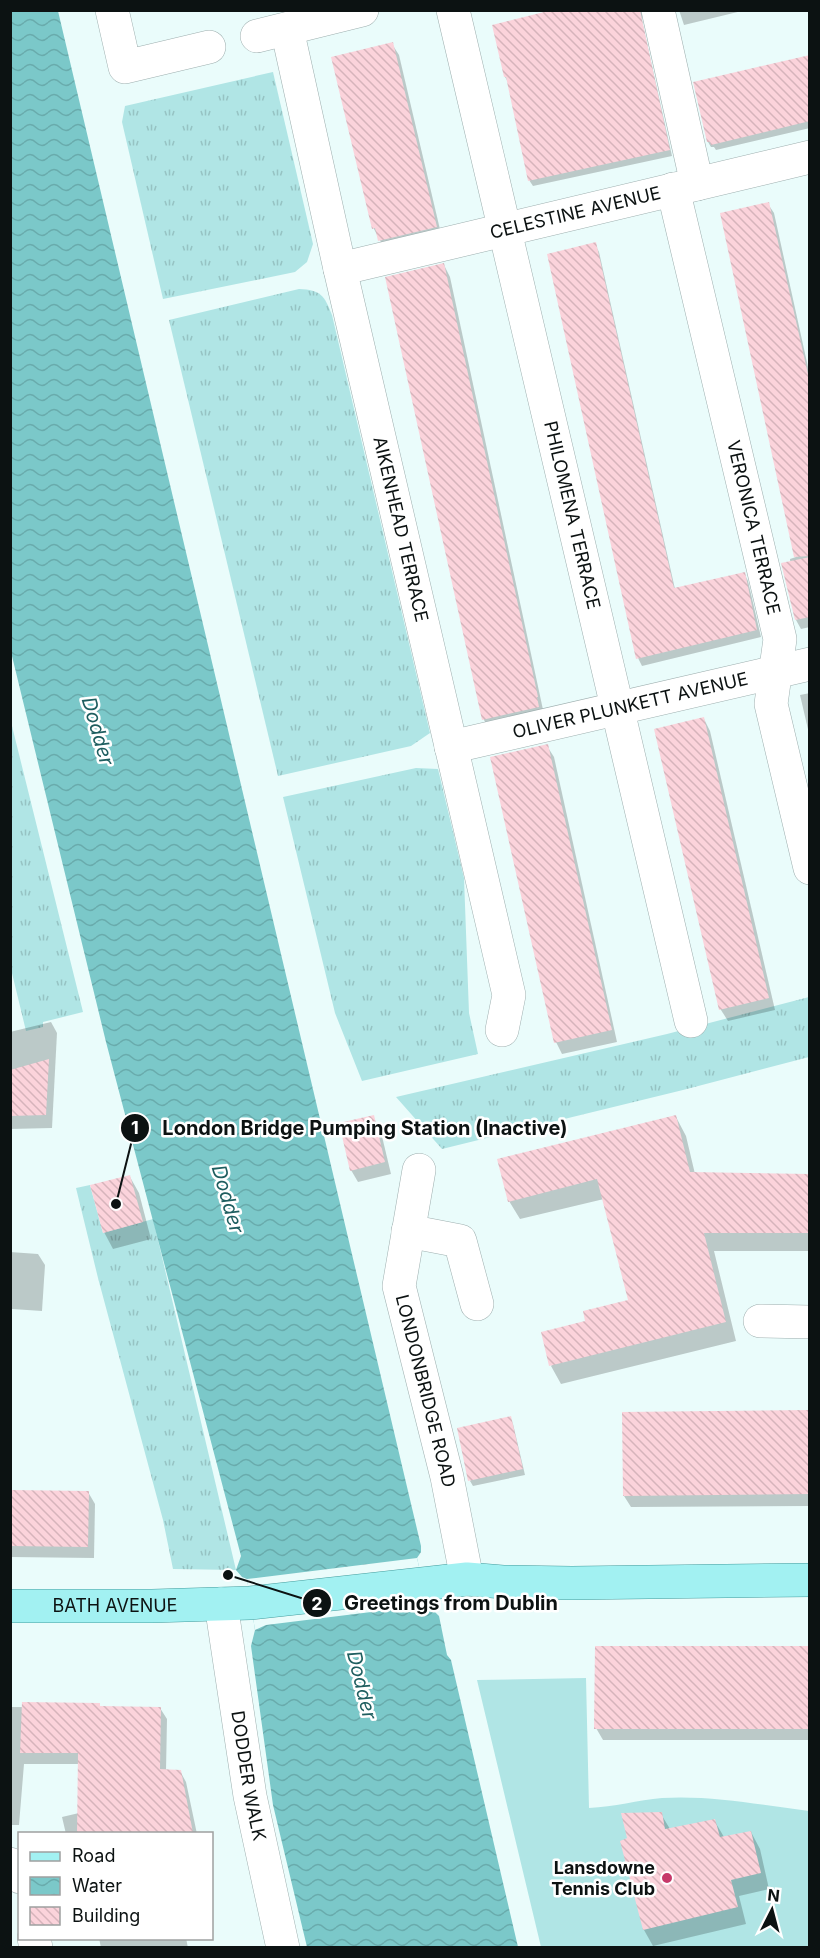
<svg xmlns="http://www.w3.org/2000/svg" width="820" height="1958" font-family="Inter,sans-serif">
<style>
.grass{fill:url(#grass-tufts)}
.pitch{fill:#b0e5e5}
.water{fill:url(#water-waves)}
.pier{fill:#eafcfb}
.shadow{fill:#0003}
.building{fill:url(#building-back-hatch)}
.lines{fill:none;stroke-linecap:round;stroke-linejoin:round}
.minor-casing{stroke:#9eafaf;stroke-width:34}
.major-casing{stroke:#459d9e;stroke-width:34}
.minor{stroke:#fff;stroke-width:33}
.major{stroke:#a2f1f2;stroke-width:33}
.poi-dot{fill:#c6396a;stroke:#fff;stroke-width:2}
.labels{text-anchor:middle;stroke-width:5;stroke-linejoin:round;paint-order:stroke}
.street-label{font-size:18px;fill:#0c1212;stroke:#fff}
.poi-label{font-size:18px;font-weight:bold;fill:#0c1212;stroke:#fff;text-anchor:end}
.water-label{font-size:20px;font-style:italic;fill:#1e5e5f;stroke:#fff}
.leader{fill:none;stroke:#0c1212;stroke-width:2}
.callout-dot{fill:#0c1212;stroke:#fff;stroke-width:2}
.mark-label{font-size:18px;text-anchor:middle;font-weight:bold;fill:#fff}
.callout-label{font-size:20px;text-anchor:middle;font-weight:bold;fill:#0c1212;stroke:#fff;stroke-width:5;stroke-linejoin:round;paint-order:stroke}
</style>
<defs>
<pattern id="grass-tufts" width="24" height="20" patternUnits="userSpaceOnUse" patternTransform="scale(1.5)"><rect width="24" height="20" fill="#b0e5e5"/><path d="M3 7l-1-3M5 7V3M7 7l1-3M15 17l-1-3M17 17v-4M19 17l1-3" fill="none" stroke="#96c3c3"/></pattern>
<pattern id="water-waves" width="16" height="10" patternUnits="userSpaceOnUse" patternTransform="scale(1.5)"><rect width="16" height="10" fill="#7bc8c9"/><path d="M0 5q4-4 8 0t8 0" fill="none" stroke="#69abac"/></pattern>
<pattern id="building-back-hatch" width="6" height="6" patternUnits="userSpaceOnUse" patternTransform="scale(1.5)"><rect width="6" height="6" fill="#fbd3db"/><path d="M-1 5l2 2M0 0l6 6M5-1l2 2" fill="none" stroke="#d6b4bb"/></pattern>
</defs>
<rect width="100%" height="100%" fill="#eafcfb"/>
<!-- grass -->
<g class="grass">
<path d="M273 72 313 244 307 262 295 272 163 299 122 122 125 106Z"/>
<path d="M299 289C321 290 324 295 332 315L430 733 411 746 278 776 169 320Z"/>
<path d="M10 718 83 1012 43 1022V1027L26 1031 11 969Z"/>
<path d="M416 768 438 769 464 878 469 1013 478 1054 362 1081 335 1013 283 797Z"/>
<path d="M809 997V1057L683 1090 442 1149 396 1097 667 1034Z"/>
<path d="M90 1185 103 1233 153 1219 236 1570 173 1569 163 1520 98 1278 76 1188Z"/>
</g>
<!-- pitch -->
<path class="pitch" d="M586 1678 589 1808C614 1807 638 1800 662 1798 711 1795 761 1805 809 1811V1947H541L477 1680Z"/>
<!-- water -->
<path class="water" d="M10 11H58L421 1546V1552L417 1558 428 1605 439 1616 447 1655 451 1660 518 1947H307L273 1805 251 1646 255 1630 247 1579 242 1577 236 1570 241 1556 106 1042 11 652Z"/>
<!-- pier -->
<path class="pier" d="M417 1558 428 1605 266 1625 255 1630 247 1579Z"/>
<!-- shadow -->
<g class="shadow">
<path d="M558 10H643L642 21 672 156 533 186 529 180 508 82 505 77Z"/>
<path d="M679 10H746L684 25Z"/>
<path d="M392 44 399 55 442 238 386 252 374 229 333 58Z"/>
<path d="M810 56V128L716 150 714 147H711L708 142Z"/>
<path d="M768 204 774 213 810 376V627L801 629 796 620 790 559 796 557 721 214Z"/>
<path d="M595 244 599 252 675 589 744 573 748 581 761 637 642 666 638 658Z"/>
<path d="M444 265 450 277 545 719 490 731 484 720 387 279Z"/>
<path d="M810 693V738L800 695Z"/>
<path d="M704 719 710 731 775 1010 728 1021 721 1010Z"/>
<path d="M547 746 554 757 617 1042 562 1054 556 1042Z"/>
<path d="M51 1022 57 1033 52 1128 10 1129V1032Z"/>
<path d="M373 1117 380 1128 391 1174 358 1182 351 1170Z"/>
<path d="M676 1117 686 1136 695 1174H810V1251H714L736 1341 561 1384 551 1366 587 1322 630 1301 604 1199 520 1219 509 1201Z"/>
<path d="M130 1177 139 1193 151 1239 113 1249 104 1232Z"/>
<path d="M10 1252 38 1254 45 1265 42 1311 12 1309 10 1306Z"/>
<path d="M808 1345H810V1506L631 1507 624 1496 808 1411Z"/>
<path d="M510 1418 513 1424 525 1475 473 1486 470 1481Z"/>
<path d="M10 1491 88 1492 95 1504 94 1558 10 1557Z"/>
<path d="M810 1648V1740H603L596 1728Z"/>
<path d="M10 1707 160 1708 167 1719 166 1771H180L186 1782 197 1834H66L62 1817 79 1813V1764H24L19 1825H10Z"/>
<path d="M661 1814 670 1829 714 1820 724 1837 751 1832 760 1849 769 1889 739 1896 746 1924 653 1946 644 1930 622 1842Z"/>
<path d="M99 1938H186L188 1948H101Z"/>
</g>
<!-- building -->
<g class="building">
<path d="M552 10H640L670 150 528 181 506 77H504L492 25Z"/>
<path d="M393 42 437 227 378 241 375 228 372 229 331 57Z"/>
<path d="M810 55V121L711 145 710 142H707L693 82Z"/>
<path d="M769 202 810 383V556L794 557 720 213Z"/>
<path d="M596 242 674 588 745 572 757 630 636 659 547 254Z"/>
<path d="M444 263 538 697H537L539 707 482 720 385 277Z"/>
<path d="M810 557V617L795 620 781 563Z"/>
<path d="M704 717 769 998 719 1010 654 729Z"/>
<path d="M548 744 612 1030 554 1043 490 757Z"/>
<path d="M49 1059 46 1115 10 1116V1070Z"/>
<path d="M374 1115 385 1162 350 1171 339 1123Z"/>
<path d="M676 1115 690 1172 810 1174V1233H704L726 1322 549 1366 541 1332 585 1321 583 1311 628 1300 597 1179 508 1202 497 1159Z"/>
<path d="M130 1175 143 1222 103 1233 90 1185Z"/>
<path d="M810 1410V1494L623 1496 622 1412Z"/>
<path d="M511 1416 523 1469 468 1481 457 1428Z"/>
<path d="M10 1490 89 1491 88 1547 10 1546Z"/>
<path d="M595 1646H810V1729H594Z"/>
<path d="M22 1702 100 1703V1706L161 1707 160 1769 181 1770 193 1833H77L78 1753H20Z"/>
<path d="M662 1812 665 1829 715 1819 720 1837 751 1831 761 1873 731 1880 738 1907 643 1930 620 1841 627 1838 621 1813Z"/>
</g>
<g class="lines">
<defs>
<g id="minor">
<path d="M112 10 125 67 209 47"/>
<path id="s1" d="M453 10 691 1021"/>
<path d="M658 10 697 184"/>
<path id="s2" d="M287 29 340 269 509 995 502 1030"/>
<path d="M257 36 362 10"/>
<path id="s3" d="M673 189 780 639 771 704 810 868"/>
<path id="s4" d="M340 269 810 157"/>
<path id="s5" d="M451 747 810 664"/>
<path id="s6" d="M419 1170 399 1286 447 1477 467 1579"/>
<path d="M408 1231 460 1241 477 1304"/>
<path d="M760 1321 810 1322"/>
<path id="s7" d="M221 1604 250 1796 283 1948"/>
<path d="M10 1864 20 1877"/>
<path d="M34 1938 36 1948"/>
</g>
<g id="major">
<path id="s8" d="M10 1606H152L250 1603 467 1579 503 1582 572 1583 810 1580"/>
</g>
</defs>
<!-- minor casing -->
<use href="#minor" class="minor-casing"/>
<!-- major casing -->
<use href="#major" class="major-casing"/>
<!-- minor -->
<use href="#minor" class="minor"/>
<!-- major -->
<use href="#major" class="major"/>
</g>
<!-- markers -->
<circle class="poi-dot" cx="667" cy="1878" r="6"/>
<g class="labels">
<!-- street labels -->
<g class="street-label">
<text dy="6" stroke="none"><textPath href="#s4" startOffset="242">CELESTINE AVENUE</textPath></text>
<text dy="6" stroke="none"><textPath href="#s1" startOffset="519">PHILOMENA TERRACE</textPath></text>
<text dy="6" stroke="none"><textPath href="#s3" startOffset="348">VERONICA TERRACE</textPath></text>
<text dy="6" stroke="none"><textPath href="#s2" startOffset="513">AIKENHEAD TERRACE</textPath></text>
<text dy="6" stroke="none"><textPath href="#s5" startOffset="184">OLIVER PLUNKETT AVENUE</textPath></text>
<text dy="6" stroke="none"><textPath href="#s6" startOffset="226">LONDONBRIDGE ROAD</textPath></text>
<text dy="6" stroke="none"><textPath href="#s8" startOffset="105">BATH AVENUE</textPath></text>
<text dy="6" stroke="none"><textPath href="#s7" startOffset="174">DODDER WALK</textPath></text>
</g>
<!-- poi labels -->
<g class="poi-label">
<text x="655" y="1874">Lansdowne<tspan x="655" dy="21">Tennis Club</tspan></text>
</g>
<!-- water labels -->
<g class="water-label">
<text transform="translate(98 731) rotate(74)" y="7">Dodder</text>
<text transform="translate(228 1199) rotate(74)" y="7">Dodder</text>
<text transform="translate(362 1685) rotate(76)" y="7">Dodder</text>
</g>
</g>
<!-- callouts -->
<path class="leader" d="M116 1204L135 1128M228 1575L317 1603"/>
<g class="callout-dot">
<circle cx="116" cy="1204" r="6"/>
<circle cx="228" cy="1575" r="6"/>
<circle cx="135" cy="1128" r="15"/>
<circle cx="317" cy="1603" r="15"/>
</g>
<g class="mark-label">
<text x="135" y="1134">1</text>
<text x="317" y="1610">2</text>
</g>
<g class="callout-label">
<text x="365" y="1135">London Bridge Pumping Station (Inactive)</text>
<text x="451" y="1610">Greetings from Dublin</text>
</g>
<!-- border -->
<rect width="820" height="1958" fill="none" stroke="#0c1212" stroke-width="24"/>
<!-- legend -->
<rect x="18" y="1832" width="195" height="108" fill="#ffffff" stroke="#9ea0a0" stroke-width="1.5"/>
<rect x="30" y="1852" width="30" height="9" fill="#a2f1f2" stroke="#9ea0a0" stroke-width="1.5"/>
<text x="72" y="1862" font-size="18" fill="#0c1212">Road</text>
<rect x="30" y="1877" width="30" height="18" fill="url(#water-waves)" stroke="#9ea0a0" stroke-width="1.5"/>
<text x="72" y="1892" font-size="18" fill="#0c1212">Water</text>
<rect x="30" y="1907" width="30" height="18" fill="url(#building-back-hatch)" stroke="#9ea0a0" stroke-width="1.5"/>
<text x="72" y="1922" font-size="18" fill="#0c1212">Building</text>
<!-- north arrow -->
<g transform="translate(772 1910) rotate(6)" stroke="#ffffff" stroke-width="4.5" paint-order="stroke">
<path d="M0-4.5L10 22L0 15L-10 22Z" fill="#0c1212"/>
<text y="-9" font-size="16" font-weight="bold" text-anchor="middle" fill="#0c1212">N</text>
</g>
</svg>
